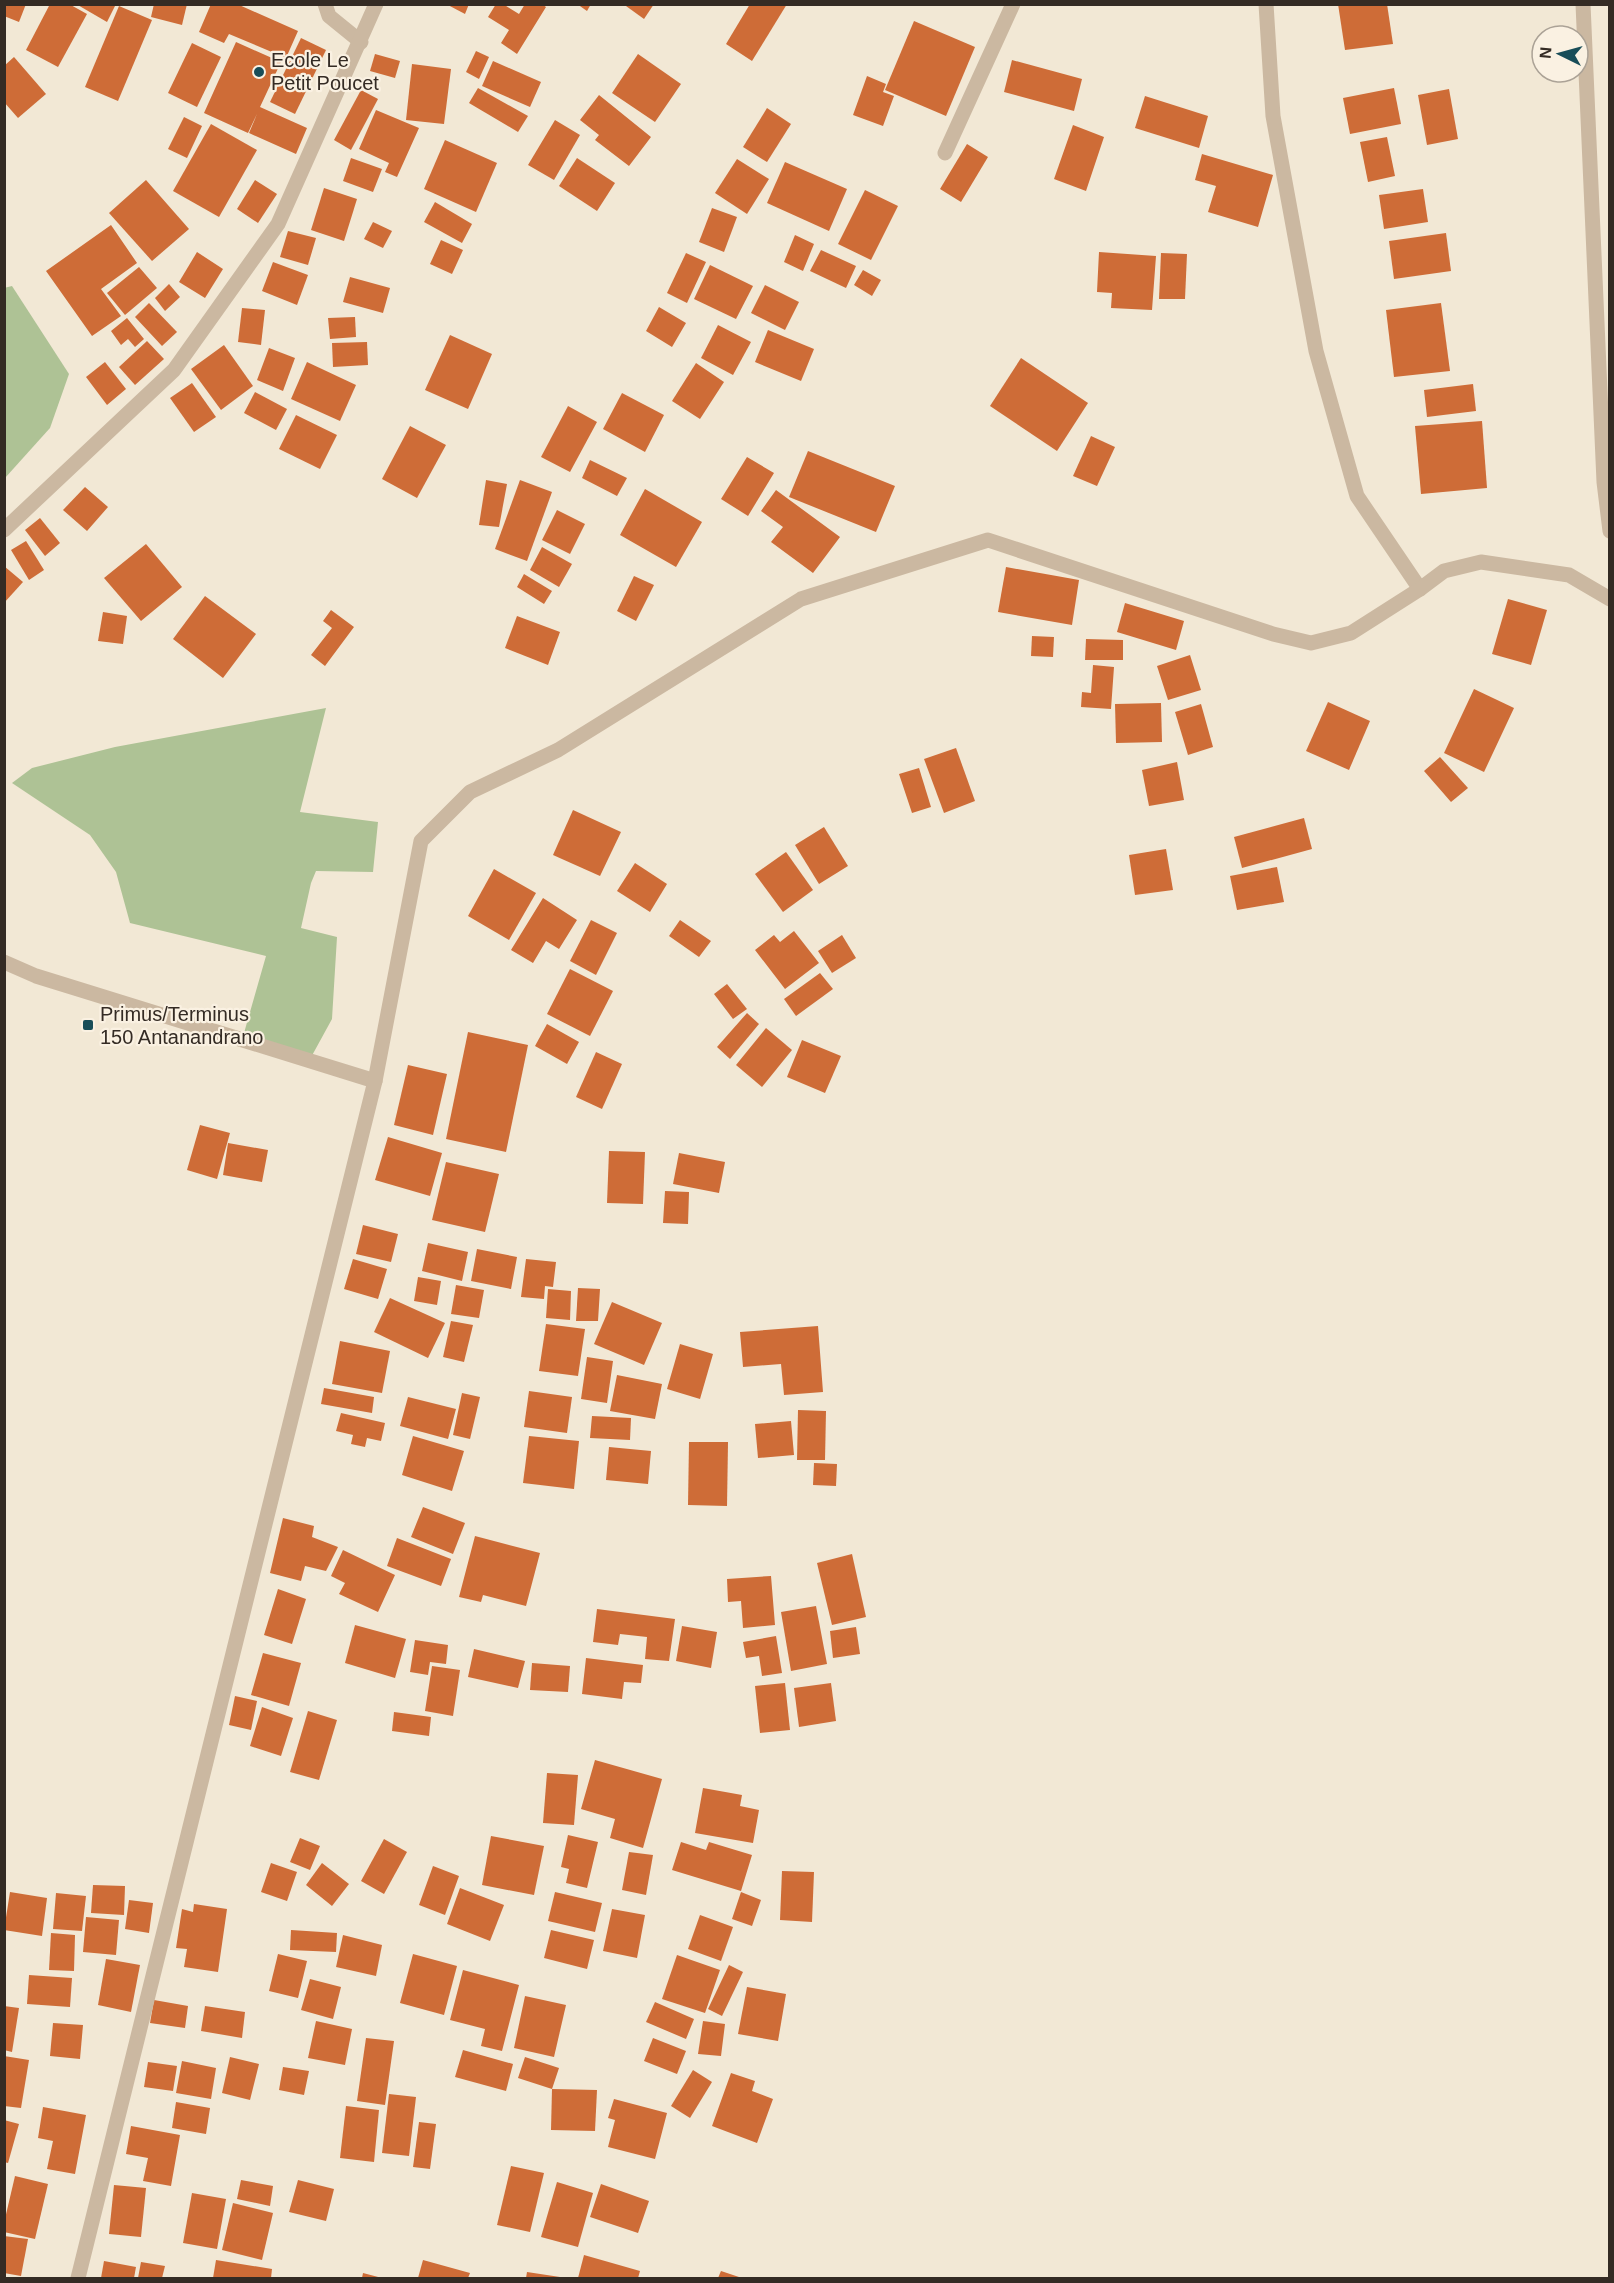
<svg xmlns="http://www.w3.org/2000/svg" width="1614" height="2283" font-family="Arial,sans-serif">
<style>
.green{fill:#aec295}
.building{fill:#ce6c37}
.lines{fill:none;stroke-linecap:round;stroke-linejoin:round}
.minor{stroke:#cbb8a1;stroke-width:15}
.poi-dot{fill:#184d58;stroke:#faf1e2;stroke-width:2}
.labels{text-anchor:middle;stroke-width:4.5;stroke-linejoin:round;paint-order:stroke}
.poi-label{font-size:20px;fill:#342b24;stroke:#faf1e2;text-anchor:start}
</style>
<rect width="100%" height="100%" fill="#f2e8d5"/>
<!-- green -->
<g class="green">
<path d="M12 286 69 374 50 428 5 478 4 288Z"/>
<path d="M326 708 300 812 378 822 373 872 316 871 311 883 301 928 337 937 332 1019 309 1061 242 1040 266 956 130 923 116 872 90 835 12 783 32 768 115 747Z"/>
</g>
<!-- building -->
<g class="building">
<path d="M4 4H26L19 22 4 16Z"/>
<path d="M50 4H69L87 14 58 67 26 50Z"/>
<path d="M76 4H116L107 22Z"/>
<path d="M154 4H187L182 25 151 17Z"/>
<path d="M211 4H237L298 31 286 58 229 34 224 43 199 32Z"/>
<path d="M446 4H469L465 14Z"/>
<path d="M496 4H503L519 14 525 4H542L546 7 517 54 501 43 509 30 488 17Z"/>
<path d="M577 4H591L587 11Z"/>
<path d="M627 4H654L644 19 626 6Z"/>
<path d="M750 4H787L752 61 726 44Z"/>
<path d="M1338 4H1387L1393 44 1345 50Z"/>
<path d="M119 6 152 20 118 101 85 87Z"/>
<path d="M914 21 975 47 946 116 885 90Z"/>
<path d="M301 38 326 50 295 114 270 102Z"/>
<path d="M236 42 281 62 260 107 307 128 296 154 249 133 257 114 248 133 204 113Z"/>
<path d="M192 43 221 57 197 107 168 93Z"/>
<path d="M476 51 489 57 479 79 466 72Z"/>
<path d="M375 54 400 61 395 78 370 71Z"/>
<path d="M638 54 681 84 655 122 612 93Z"/>
<path d="M14 57 46 94 18 118 4 102V66Z"/>
<path d="M1012 60 1082 79 1074 111 1004 92Z"/>
<path d="M493 61 541 82 530 107 482 86Z"/>
<path d="M412 64 451 69 444 124 406 120Z"/>
<path d="M867 76 886 84 883 92 894 96 883 126 853 115Z"/>
<path d="M478 88 528 116 518 132 469 103Z"/>
<path d="M1394 88 1401 124 1350 134 1343 98Z"/>
<path d="M1449 89 1458 139 1427 145 1418 95Z"/>
<path d="M361 90 378 99 351 150 334 140Z"/>
<path d="M599 95 651 137 629 166 595 140 599 135 580 120Z"/>
<path d="M1145 96 1208 116 1199 148 1135 128Z"/>
<path d="M767 108 791 124 767 162 743 147Z"/>
<path d="M376 110 419 128 397 177 385 172 389 163 359 149Z"/>
<path d="M184 117 202 126 187 158 168 149Z"/>
<path d="M555 120 580 135 554 180 528 165Z"/>
<path d="M211 124 257 150 219 217 173 191Z"/>
<path d="M1073 125 1104 137 1086 191 1054 179Z"/>
<path d="M1387 137 1395 176 1368 182 1360 142Z"/>
<path d="M445 140 497 163 476 212 424 189Z"/>
<path d="M967 144 988 157 961 202 940 189Z"/>
<path d="M1202 154 1273 175 1258 227 1208 212 1216 186 1195 180Z"/>
<path d="M351 158 382 169 373 192 343 181Z"/>
<path d="M577 158 615 183 597 211 559 186Z"/>
<path d="M737 159 769 179 747 214 715 193Z"/>
<path d="M785 162 847 189 829 231 767 203Z"/>
<path d="M146 180 189 229 152 261 109 213Z"/>
<path d="M255 180 277 194 258 223 237 209Z"/>
<path d="M324 188 357 199 344 241 311 230Z"/>
<path d="M1423 189 1428 222 1384 229 1379 195Z"/>
<path d="M865 190 898 206 871 260 838 244Z"/>
<path d="M435 202 472 224 462 243 424 222Z"/>
<path d="M712 208 737 217 724 252 699 242Z"/>
<path d="M373 222 392 231 383 248 364 239Z"/>
<path d="M111 225 137 263 101 289 121 316 92 336 46 271Z"/>
<path d="M288 231 316 238 308 265 280 257Z"/>
<path d="M1446 233 1451 271 1394 279 1389 241Z"/>
<path d="M795 235 814 244 803 271 784 262Z"/>
<path d="M441 240 463 250 452 274 430 264Z"/>
<path d="M821 250 856 266 846 288 810 271Z"/>
<path d="M197 252 223 269 205 298 179 282Z"/>
<path d="M1099 252 1156 256 1152 310 1111 308 1112 293 1097 292Z"/>
<path d="M686 253 706 262 687 303 667 293Z"/>
<path d="M1161 253 1187 254 1185 299H1159Z"/>
<path d="M273 262 308 275 297 305 262 291Z"/>
<path d="M710 265 753 286 736 319 694 299Z"/>
<path d="M139 267 157 288 125 315 107 293Z"/>
<path d="M863 270 881 280 872 296 854 285Z"/>
<path d="M350 277 390 288 383 313 343 302Z"/>
<path d="M169 284 180 297 165 311 155 298Z"/>
<path d="M765 285 799 302 785 330 751 313Z"/>
<path d="M149 303 177 332 162 346 135 317Z"/>
<path d="M1441 303 1450 371 1394 377 1386 310Z"/>
<path d="M659 307 686 323 672 347 646 331Z"/>
<path d="M242 308 265 310 261 345 238 342Z"/>
<path d="M355 317 356 337 330 339 328 318Z"/>
<path d="M127 318 144 339 135 347 128 339 121 345 111 331Z"/>
<path d="M718 325 751 342 733 375 701 358Z"/>
<path d="M768 330 814 349 801 381 755 362Z"/>
<path d="M450 335 492 354 468 409 425 390Z"/>
<path d="M147 341 164 359 135 385 119 367Z"/>
<path d="M367 342 368 365 333 367 332 343Z"/>
<path d="M224 345 253 386 221 410 191 369Z"/>
<path d="M269 348 295 358 283 391 257 380Z"/>
<path d="M1021 358 1088 403 1057 451 990 406Z"/>
<path d="M105 362 126 389 107 405 86 377Z"/>
<path d="M307 362 356 385 340 421 291 399Z"/>
<path d="M696 363 724 382 700 419 672 401Z"/>
<path d="M192 383 216 417 194 432 170 398Z"/>
<path d="M1473 384 1476 411 1427 417 1424 390Z"/>
<path d="M255 392 287 409 276 430 244 413Z"/>
<path d="M622 393 664 415 645 452 603 429Z"/>
<path d="M568 406 597 422 570 472 541 457Z"/>
<path d="M296 415 337 435 320 469 279 449Z"/>
<path d="M1482 421 1487 488 1421 494 1415 426Z"/>
<path d="M410 426 446 445 417 498 382 479Z"/>
<path d="M1091 436 1115 447 1097 486 1073 476Z"/>
<path d="M808 451 895 486 876 532 789 497Z"/>
<path d="M747 457 774 473 748 516 721 499Z"/>
<path d="M590 460 627 478 617 496 582 478Z"/>
<path d="M486 480 507 484 499 527 479 525Z"/>
<path d="M520 480 552 492 527 561 495 549Z"/>
<path d="M85 487 108 507 87 531 63 510Z"/>
<path d="M645 489 702 522 676 567 620 535Z"/>
<path d="M776 490 840 537 813 573 771 542 783 527 761 511Z"/>
<path d="M557 510 585 524 570 554 542 540Z"/>
<path d="M40 518 60 543 45 556 25 530Z"/>
<path d="M26 541 44 570 29 580 11 550Z"/>
<path d="M146 544 182 587 141 621 104 578Z"/>
<path d="M542 547 572 564 559 587 530 570Z"/>
<path d="M4 566 23 582 4 603Z"/>
<path d="M1006 567 1079 580 1072 625 998 612Z"/>
<path d="M524 574 552 591 544 604 517 587Z"/>
<path d="M634 576 654 585 636 621 617 611Z"/>
<path d="M205 596 256 634 223 678 173 639Z"/>
<path d="M1508 599 1547 610 1531 665 1492 654Z"/>
<path d="M1125 603 1184 621 1176 650 1117 632Z"/>
<path d="M331 610 354 627 325 666 311 655 332 628 323 621Z"/>
<path d="M103 612 127 616 123 644 98 641Z"/>
<path d="M517 616 560 632 548 665 505 648Z"/>
<path d="M1032 636 1054 637 1053 657 1031 656Z"/>
<path d="M1086 639 1123 640V660H1085Z"/>
<path d="M1190 655 1201 690 1168 700 1157 666Z"/>
<path d="M1093 665 1114 667 1111 709 1081 707 1082 692 1091 693Z"/>
<path d="M1474 689 1514 708 1484 772 1444 753Z"/>
<path d="M1328 702 1370 721 1349 770 1306 751Z"/>
<path d="M1161 703 1162 742 1116 743 1115 704Z"/>
<path d="M1201 704 1213 747 1188 755 1175 712Z"/>
<path d="M956 748 975 801 944 813 924 759Z"/>
<path d="M1440 757 1468 788 1451 802 1424 771Z"/>
<path d="M1177 762 1184 800 1149 806 1142 770Z"/>
<path d="M919 768 931 807 912 813 899 774Z"/>
<path d="M573 810 621 832 600 876 553 855Z"/>
<path d="M1304 818 1312 849 1242 868 1234 837Z"/>
<path d="M824 827 848 866 819 884 795 845Z"/>
<path d="M1166 849 1173 890 1135 895 1129 855Z"/>
<path d="M786 852 813 890 783 912 755 874Z"/>
<path d="M635 863 667 884 650 912 617 891Z"/>
<path d="M1277 867 1284 902 1237 910 1230 876Z"/>
<path d="M494 869 536 893 509 940 468 916Z"/>
<path d="M543 898 577 920 559 949 546 941 533 963 511 950Z"/>
<path d="M591 920 617 933 596 975 570 961Z"/>
<path d="M680 920 711 941 699 957 669 936Z"/>
<path d="M794 931 819 963 785 989 755 950 774 935 780 942Z"/>
<path d="M842 935 856 958 832 973 818 951Z"/>
<path d="M570 969 613 991 590 1036 547 1014Z"/>
<path d="M820 973 833 989 796 1016 784 999Z"/>
<path d="M727 984 747 1009 733 1019 714 994Z"/>
<path d="M747 1013 759 1024 730 1059 717 1047Z"/>
<path d="M547 1024 579 1042 567 1064 535 1046Z"/>
<path d="M766 1028 792 1050 762 1087 736 1065Z"/>
<path d="M468 1032 528 1045 506 1152 446 1139Z"/>
<path d="M802 1040 841 1056 825 1093 787 1077Z"/>
<path d="M596 1052 622 1064 602 1109 576 1097Z"/>
<path d="M408 1065 447 1074 433 1135 394 1125Z"/>
<path d="M200 1125 230 1133 217 1179 187 1170Z"/>
<path d="M388 1137 442 1153 430 1196 375 1180Z"/>
<path d="M228 1143 268 1150 262 1182 223 1175Z"/>
<path d="M609 1151 645 1152 643 1204 607 1203Z"/>
<path d="M679 1153 725 1162 719 1193 673 1184Z"/>
<path d="M446 1162 499 1174 485 1232 432 1220Z"/>
<path d="M665 1191 689 1192 688 1224 663 1223Z"/>
<path d="M363 1225 398 1234 391 1262 356 1254Z"/>
<path d="M428 1243 468 1252 462 1281 422 1271Z"/>
<path d="M477 1249 517 1257 511 1289 471 1281Z"/>
<path d="M353 1259 387 1269 378 1299 344 1289Z"/>
<path d="M526 1259 556 1262 553 1287 545 1286 544 1299 521 1297Z"/>
<path d="M418 1277 441 1281 437 1305 414 1301Z"/>
<path d="M456 1285 484 1290 479 1318 451 1314Z"/>
<path d="M578 1288 600 1289 598 1321H576Z"/>
<path d="M548 1289 571 1291 570 1320 546 1318Z"/>
<path d="M390 1298 445 1323 428 1358 374 1332Z"/>
<path d="M612 1302 662 1323 644 1365 594 1344Z"/>
<path d="M451 1321 473 1325 464 1362 443 1357Z"/>
<path d="M546 1324 585 1329 578 1376 539 1371Z"/>
<path d="M818 1326 823 1392 784 1395 781 1364 743 1367 740 1332Z"/>
<path d="M340 1341 390 1351 382 1393 332 1384Z"/>
<path d="M680 1344 713 1354 700 1399 667 1389Z"/>
<path d="M587 1357 613 1361 607 1403 581 1399Z"/>
<path d="M617 1375 662 1384 655 1419 610 1411Z"/>
<path d="M324 1388 374 1397 372 1413 321 1404Z"/>
<path d="M529 1391 572 1397 567 1433 524 1427Z"/>
<path d="M462 1393 480 1397 470 1439 453 1435Z"/>
<path d="M408 1397 456 1409 448 1439 400 1426Z"/>
<path d="M798 1410 826 1411 825 1460H797Z"/>
<path d="M341 1413 385 1423 381 1441 367 1438 365 1447 351 1444 353 1435 336 1431Z"/>
<path d="M592 1416 631 1418 630 1440 590 1438Z"/>
<path d="M791 1421 794 1455 758 1458 755 1424Z"/>
<path d="M413 1436 464 1451 452 1491 402 1475Z"/>
<path d="M529 1436 579 1441 574 1489 523 1483Z"/>
<path d="M689 1442H728L727 1506 688 1505Z"/>
<path d="M609 1447 651 1451 648 1484 606 1480Z"/>
<path d="M814 1463 837 1464 836 1486 813 1485Z"/>
<path d="M423 1507 465 1523 453 1554 411 1537Z"/>
<path d="M283 1518 314 1526 312 1537 338 1547 326 1571 305 1566 301 1581 270 1573Z"/>
<path d="M475 1536 540 1553 526 1606 483 1595 481 1602 459 1597Z"/>
<path d="M397 1538 451 1559 441 1586 387 1566Z"/>
<path d="M343 1550 395 1575 378 1612 339 1594 345 1583 331 1576Z"/>
<path d="M852 1554 866 1617 832 1625 817 1563Z"/>
<path d="M771 1576 775 1625 743 1628 741 1601 728 1602 727 1579Z"/>
<path d="M278 1589 306 1599 292 1644 264 1635Z"/>
<path d="M816 1606 827 1664 791 1671 781 1612Z"/>
<path d="M597 1609 675 1619 669 1661 645 1659 647 1637 620 1634 618 1645 593 1642Z"/>
<path d="M355 1625 406 1639 395 1678 345 1663Z"/>
<path d="M682 1626 717 1632 711 1668 676 1661Z"/>
<path d="M856 1627 860 1654 833 1658 830 1631Z"/>
<path d="M776 1636 782 1673 762 1676 759 1656 746 1658 743 1642Z"/>
<path d="M415 1640 448 1645 446 1664 430 1662 428 1675 410 1672Z"/>
<path d="M474 1649 525 1661 518 1688 468 1677Z"/>
<path d="M263 1653 301 1663 289 1706 251 1695Z"/>
<path d="M586 1658 643 1665 641 1683 624 1682 622 1699 582 1694Z"/>
<path d="M532 1663 570 1666 568 1692 530 1690Z"/>
<path d="M432 1666 460 1670 453 1716 425 1711Z"/>
<path d="M785 1683 790 1730 760 1733 755 1686Z"/>
<path d="M831 1683 836 1721 799 1727 794 1688Z"/>
<path d="M235 1696 257 1701 251 1730 229 1725Z"/>
<path d="M262 1707 293 1718 281 1756 250 1746Z"/>
<path d="M308 1711 337 1720 319 1780 290 1772Z"/>
<path d="M394 1712 431 1717 429 1736 392 1731Z"/>
<path d="M595 1760 662 1779 643 1848 610 1838 615 1819 581 1809Z"/>
<path d="M547 1773 578 1775 574 1825 543 1823Z"/>
<path d="M703 1788 742 1795 740 1806 759 1810 753 1843 695 1833Z"/>
<path d="M568 1835 598 1842 587 1888 566 1883 569 1869 561 1867Z"/>
<path d="M491 1836 544 1846 534 1895 482 1885Z"/>
<path d="M300 1838 320 1846 310 1870 290 1862Z"/>
<path d="M384 1839 407 1852 384 1894 361 1881Z"/>
<path d="M681 1842 706 1850 709 1842 752 1855 741 1891 672 1870Z"/>
<path d="M629 1852 653 1855 646 1895 622 1890Z"/>
<path d="M271 1863 297 1872 287 1901 261 1892Z"/>
<path d="M322 1863 349 1884 332 1906 306 1885Z"/>
<path d="M433 1866 459 1876 445 1915 419 1905Z"/>
<path d="M782 1871 814 1872 812 1922 780 1920Z"/>
<path d="M93 1885 125 1886 124 1915 91 1913Z"/>
<path d="M460 1888 504 1905 490 1941 447 1924Z"/>
<path d="M10 1892 47 1898 42 1936 4 1930Z"/>
<path d="M555 1892 602 1903 595 1932 548 1921Z"/>
<path d="M741 1892 761 1900 752 1926 732 1919Z"/>
<path d="M56 1893 86 1896 82 1931 53 1929Z"/>
<path d="M129 1900 153 1903 149 1933 125 1929Z"/>
<path d="M194 1904 227 1909 218 1972 184 1967 187 1949 176 1948 182 1909 193 1912Z"/>
<path d="M612 1909 645 1915 637 1958 603 1951Z"/>
<path d="M700 1915 733 1927 721 1961 688 1949Z"/>
<path d="M86 1917 119 1920 116 1955 83 1952Z"/>
<path d="M291 1930 337 1933 336 1952 290 1950Z"/>
<path d="M551 1930 594 1940 587 1969 544 1958Z"/>
<path d="M51 1933 75 1935 74 1971 49 1970Z"/>
<path d="M343 1935 382 1945 376 1976 336 1967Z"/>
<path d="M278 1954 307 1961 298 1998 269 1991Z"/>
<path d="M413 1954 457 1966 444 2015 400 2003Z"/>
<path d="M677 1955 720 1970 705 2013 662 1999Z"/>
<path d="M106 1959 140 1965 131 2012 98 2005Z"/>
<path d="M729 1965 743 1972 722 2016 708 2009Z"/>
<path d="M463 1970 519 1985 502 2051 481 2046 485 2029 450 2020Z"/>
<path d="M29 1975 72 1978 70 2007 27 2004Z"/>
<path d="M310 1979 341 1987 333 2019 301 2010Z"/>
<path d="M747 1987 786 1994 778 2041 738 2034Z"/>
<path d="M525 1996 566 2005 554 2057 514 2048Z"/>
<path d="M154 2000 188 2006 185 2028 150 2023Z"/>
<path d="M655 2002 694 2019 686 2039 646 2022Z"/>
<path d="M4 2006 19 2008 12 2052 4 2050Z"/>
<path d="M205 2006 245 2012 242 2038 201 2031Z"/>
<path d="M316 2021 352 2029 345 2065 308 2058Z"/>
<path d="M703 2021 725 2024 721 2056 698 2054Z"/>
<path d="M53 2023 83 2025 80 2059 50 2056Z"/>
<path d="M366 2038 394 2041 385 2105 357 2101Z"/>
<path d="M653 2038 686 2051 677 2074 644 2061Z"/>
<path d="M463 2050 513 2064 506 2091 455 2077Z"/>
<path d="M4 2056 29 2060 21 2108 4 2106Z"/>
<path d="M230 2057 259 2064 250 2100 222 2093Z"/>
<path d="M525 2057 559 2068 552 2089 518 2078Z"/>
<path d="M182 2061 216 2068 211 2099 176 2093Z"/>
<path d="M148 2062 177 2066 173 2091 144 2087Z"/>
<path d="M283 2067 309 2071 304 2095 279 2090Z"/>
<path d="M693 2070 712 2082 690 2118 671 2106Z"/>
<path d="M731 2073 755 2081 752 2091 773 2099 757 2143 712 2126Z"/>
<path d="M552 2089 597 2090 595 2131 551 2130Z"/>
<path d="M389 2094 416 2097 409 2156 382 2153Z"/>
<path d="M614 2099 667 2113 655 2159 608 2147 615 2120 608 2118Z"/>
<path d="M176 2102 210 2108 206 2134 172 2128Z"/>
<path d="M346 2106 379 2110 374 2162 340 2158Z"/>
<path d="M43 2107 86 2115 75 2174 47 2169 53 2141 38 2138Z"/>
<path d="M4 2120 19 2124 8 2163 4 2162Z"/>
<path d="M419 2122 436 2124 430 2169 413 2167Z"/>
<path d="M131 2126 180 2135 171 2186 143 2181 148 2158 126 2154Z"/>
<path d="M511 2166 544 2173 530 2232 497 2225Z"/>
<path d="M15 2176 48 2184 35 2239 4 2232V2223Z"/>
<path d="M241 2180 273 2186 270 2206 237 2199Z"/>
<path d="M298 2180 334 2189 326 2221 289 2212Z"/>
<path d="M557 2182 593 2193 578 2247 541 2237Z"/>
<path d="M601 2184 649 2201 638 2233 590 2217Z"/>
<path d="M114 2185 146 2188 141 2237 109 2234Z"/>
<path d="M192 2193 226 2199 217 2249 183 2243Z"/>
<path d="M233 2203 273 2213 262 2260 222 2250Z"/>
<path d="M4 2236 28 2239 21 2276 4 2273Z"/>
<path d="M584 2255 640 2271 638 2278H578Z"/>
<path d="M216 2260 272 2269 271 2278H213Z"/>
<path d="M423 2260 470 2273 468 2278H418Z"/>
<path d="M104 2261 136 2267 134 2278H101Z"/>
<path d="M141 2262 165 2266 162 2278H138Z"/>
<path d="M721 2271 742 2278H718Z"/>
<path d="M527 2272 560 2277V2278H526Z"/>
<path d="M363 2273 382 2278H362Z"/>
</g>
<g class="lines">
<!-- minor -->
<g class="minor">
<path d="M325 4 329 16 361 42"/>
<path d="M1266 4 1273 116 1316 351 1357 496 1420 589"/>
<path d="M1583 4 1604 482 1610 531"/>
<path d="M945 153 1013 4"/>
<path d="M4 530 174 370 278 224 376 4"/>
<path d="M4 962 36 976 375 1081"/>
<path d="M78 2278 375 1081 421 841 470 792 558 750 801 599 988 540 1273 634 1311 643 1351 633 1420 589 1444 571 1481 562 1569 575 1610 599"/>
</g>
</g>
<!-- markers -->
<g class="poi-dot">
<circle cx="259" cy="72" r="6"/>
<rect x="82" y="1019" width="12" height="12" rx="3"/>
</g>
<g class="labels">
<!-- poi labels -->
<g class="poi-label">
<text x="271" y="67">Ecole Le<tspan x="271" dy="23">Petit Poucet</tspan></text>
<text x="100" y="1021">Primus/Terminus<tspan x="100" dy="23">150 Antanandrano</tspan></text>
</g>
</g>
<!-- border -->
<rect width="1614" height="2283" fill="none" stroke="#342b24" stroke-width="12"/>
<!-- north arrow -->
<g transform="translate(1560 54) rotate(275)"><circle r="28" fill="#faf1e2" stroke="#aba296" stroke-width="1.5"/>
<path d="M0-4.5L10 22L0 15L-10 22Z" fill="#184d58"/>
<text y="-9" font-size="16" font-weight="bold" text-anchor="middle" fill="#342b24">N</text>
</g>
</svg>
